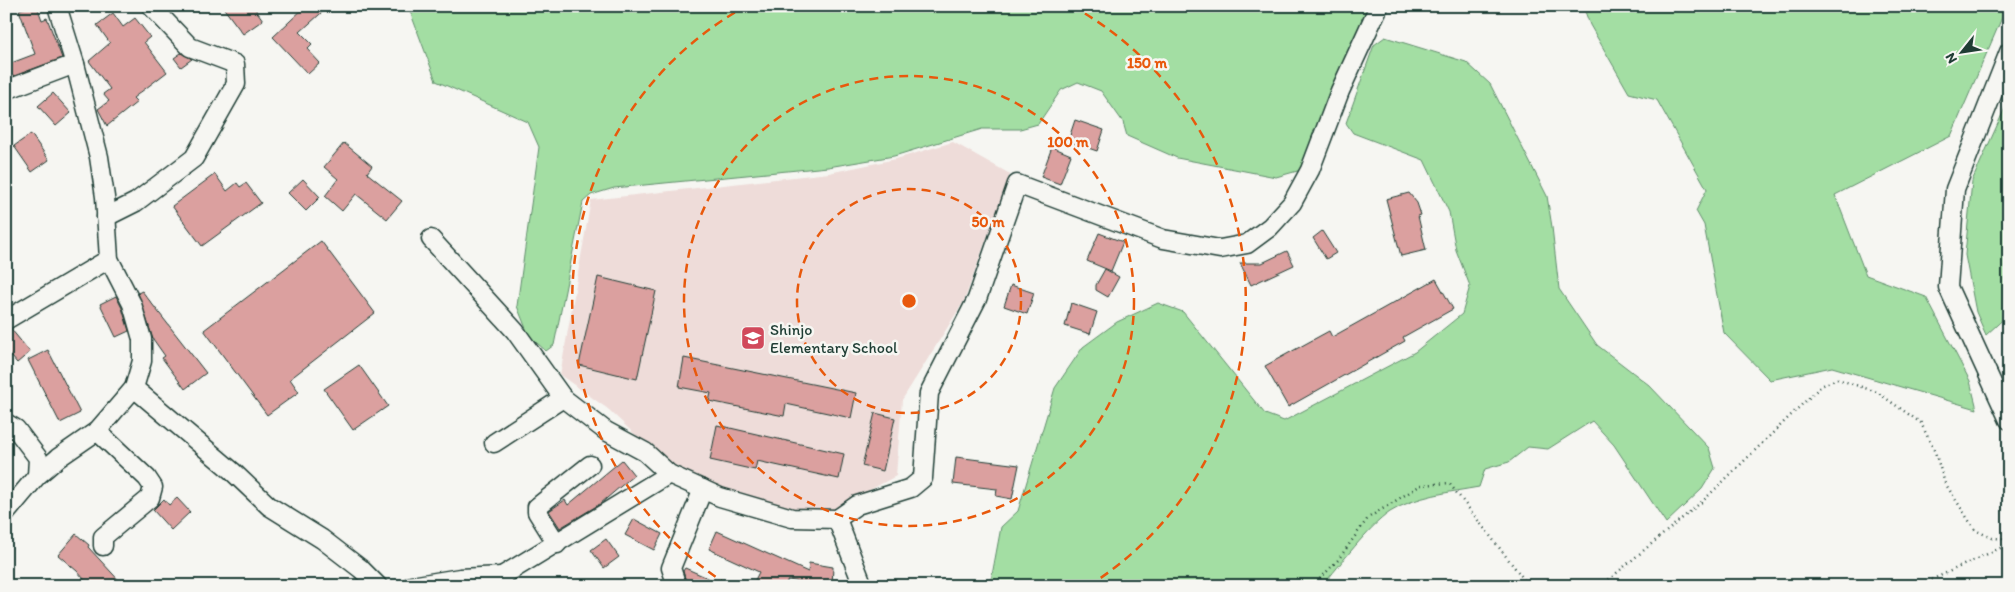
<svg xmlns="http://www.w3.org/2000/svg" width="2015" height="592" font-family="Itim,sans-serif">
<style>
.built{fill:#eedcd9}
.green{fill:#a3dea3;stroke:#618e6c}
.building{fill:#dba09f;stroke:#1f3d34}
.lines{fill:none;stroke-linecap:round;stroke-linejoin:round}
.minor-casing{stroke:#1f3d34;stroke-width:21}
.path{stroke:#1f3d34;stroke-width:2.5;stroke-dasharray:1 4;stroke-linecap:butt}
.minor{stroke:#f6f6f2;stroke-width:18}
.ring{fill:none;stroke:#e8590c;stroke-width:2.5;stroke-dasharray:9 6}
.labels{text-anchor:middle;stroke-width:5;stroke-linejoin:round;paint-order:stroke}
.poi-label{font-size:16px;fill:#1f3d34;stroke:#f6f6f2;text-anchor:start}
.centre{fill:#e8590c;stroke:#f6f6f2;stroke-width:2.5}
.ring-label{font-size:15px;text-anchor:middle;font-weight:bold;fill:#e8590c;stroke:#f6f6f2;stroke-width:5;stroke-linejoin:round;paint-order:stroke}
</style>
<rect width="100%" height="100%" fill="#f6f6f2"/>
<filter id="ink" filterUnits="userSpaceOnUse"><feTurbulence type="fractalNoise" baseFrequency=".02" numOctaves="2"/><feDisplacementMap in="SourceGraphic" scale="10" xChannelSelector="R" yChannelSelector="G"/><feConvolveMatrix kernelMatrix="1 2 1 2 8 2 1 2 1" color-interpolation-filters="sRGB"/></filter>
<g filter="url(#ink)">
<!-- built -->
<path class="built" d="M953 142 1010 174 964 301 902 400 896 476 832 510 800 513 729 495 666 464 608 409 560 375 591 200 829 173 896 159Z"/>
<!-- green -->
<g class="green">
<path d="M408 6H1365L1367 14 1301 170 1276 177 1177 158 1127 136 1123 122 1101 91 1078 82 1061 90 1038 124 1020 129H982L894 156 828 167 614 188 591 195 583 202 554 345 546 351 529 336 517 306 539 147 528 122 436 81Z"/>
<path d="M1583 6H2007L1951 136 1835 195 1866 275 1926 297 1970 381 1977 409 1832 367 1770 380 1724 333 1704 225 1696 211 1707 189 1657 100 1629 93 1590 25Z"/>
<path d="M1385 37 1466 62 1490 84 1547 196 1552 227 1559 289 1597 345 1649 385 1709 448 1715 468 1702 489 1666 523 1614 445 1592 421 1548 449 1528 447 1509 462 1485 469 1479 487C1451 492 1415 496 1390 512 1367 528 1341 564 1322 586H990L1001 527 1018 511 1055 388 1083 347 1117 322 1158 303 1183 312 1265 414 1284 421 1415 352 1462 314 1470 286 1456 250 1449 212 1424 160 1353 133 1346 123 1374 45Z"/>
<path d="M2009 99V314L1986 335 1976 312 1965 255 1972 181Z"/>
</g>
<!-- building -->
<g class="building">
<path d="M30 6H37L42 20 47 18 62 58 6 79V65L35 54 19 10Z"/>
<path d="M222 6H253L263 20 243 34Z"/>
<path d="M306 6H329L300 32 312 44 307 49 320 63 308 74 273 37Z"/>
<path d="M113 13 123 27 135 18 150 37 144 42 167 72 133 98 137 102 107 126 98 109 109 101 103 94 110 89 89 61 110 43 97 25Z"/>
<path d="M181 53 192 59 181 67 174 58Z"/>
<path d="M53 93 71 113 56 126 38 106Z"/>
<path d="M1075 120 1104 130 1097 151 1068 141Z"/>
<path d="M31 134 49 160 32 172 14 146Z"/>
<path d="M344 143 372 166 367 173 402 201 387 219 356 194 342 211 325 196 338 179 324 167Z"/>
<path d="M1052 147 1071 155 1060 184 1041 177Z"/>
<path d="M215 174 227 191 237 183 240 187 246 183 261 203 202 246 172 206Z"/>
<path d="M303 179 320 197 306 211 288 193Z"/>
<path d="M1409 193 1417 203 1421 215 1418 216 1426 250 1401 256 1386 199Z"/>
<path d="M1322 231 1336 253 1326 259 1313 238Z"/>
<path d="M1099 233 1123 242 1111 271 1087 261Z"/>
<path d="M321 241 375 313 290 379 299 392 267 415 204 330Z"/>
<path d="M1287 251 1294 265 1251 285 1240 263H1262Z"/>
<path d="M1105 269 1119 277 1108 297 1096 290V285Z"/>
<path d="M598 277 656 291 637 379 579 365Z"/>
<path d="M1436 279 1453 309 1403 337 1405 341 1288 407 1265 366 1329 331 1332 337Z"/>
<path d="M1011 285 1034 293 1027 314 1004 306Z"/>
<path d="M142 291 206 373 185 389 162 358 165 356 153 339 138 293Z"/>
<path d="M116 296 122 308 129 331 116 337 100 304Z"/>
<path d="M1071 303 1097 312 1090 334 1065 326Z"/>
<path d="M11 329 30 352 17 363 6 350V331Z"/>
<path d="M48 350 80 413 60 423 28 360Z"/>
<path d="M684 358 856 393 851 418 786 404 784 416 709 401 711 393 679 387Z"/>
<path d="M359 365 388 406 353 430 324 389Z"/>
<path d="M875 413 895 418 883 471 862 466Z"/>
<path d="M717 425 844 454 839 479 757 461 755 470 710 460Z"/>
<path d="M956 457 1019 465 1012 499 996 496 997 489 953 484Z"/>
<path d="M622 460 634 475 600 504 560 528 549 511 565 500 568 505Z"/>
<path d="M177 498 190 512 171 530 153 510 164 499 169 505Z"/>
<path d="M634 519 662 534 654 550 625 535Z"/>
<path d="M717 531 808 572 809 563 833 567 832 586 788 580 785 586H752L759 572 709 549Z"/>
<path d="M76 534 89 545 88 547 124 586H90L77 571 58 555Z"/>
<path d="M606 539 619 557 604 568 591 550Z"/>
<path d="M685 568 726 586H687L683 571Z"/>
</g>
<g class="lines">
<defs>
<g id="minor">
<path d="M57 6 75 64 99 157 105 197 109 259 132 304 142 339V361L134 388 232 471 269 506 322 539 361 569 378 586"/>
<path d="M2009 52 1955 189 1948 287 2009 420"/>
<path d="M6 90 75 64"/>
<path d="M106 217 136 202 194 158 236 84 235 64 190 47 151 6"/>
<path d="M431 239 515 331 563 398 606 431 645 452 669 474 720 497 792 518 837 519 857 505 911 488 923 478 929 393 977 299 1017 184 1163 239 1220 249 1247 244 1270 227 1292 203 1310 170 1340 91 1379 6"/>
<path d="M6 320 109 259"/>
<path d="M6 423 16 429 38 458 37 476"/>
<path d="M97 431 147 478 153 487 150 498 103 537V546"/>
<path d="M494 443 563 398"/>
<path d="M6 513 37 476 58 458 97 431 134 388"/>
<path d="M837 519 863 586"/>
<path d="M557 544 537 512V507L590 465"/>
<path d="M411 586 460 578 502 576"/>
<path d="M503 586 502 576 669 474"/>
<path d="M677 586 671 568 703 489"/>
</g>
</defs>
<!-- minor casing -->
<use href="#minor" class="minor-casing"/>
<!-- path -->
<g class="path">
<path d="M1313 586 1338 560 1368 518 1421 485 1449 483 1529 586"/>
<path d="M1601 586 1704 500 1821 386 1837 379 1877 392 1921 423 1935 452 1945 483 1975 530 1992 538 2009 539"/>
<path d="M1918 586 2009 544"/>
</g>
<!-- minor -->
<use href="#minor" class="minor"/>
</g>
</g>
<!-- distance rings -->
<g class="ring">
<circle cx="909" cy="301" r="112"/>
<circle cx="909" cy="301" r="225"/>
<path d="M728 585A337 337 0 0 1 746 6M1072 6A337 337 0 0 1 1090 585"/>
</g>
<!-- icons -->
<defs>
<symbol id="school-square" viewBox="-11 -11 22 22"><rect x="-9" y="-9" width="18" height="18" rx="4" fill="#d1495b" stroke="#f6f6f2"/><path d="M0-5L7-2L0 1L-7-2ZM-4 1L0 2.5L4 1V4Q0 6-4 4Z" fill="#fff"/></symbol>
</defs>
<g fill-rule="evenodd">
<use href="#school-square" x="739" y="324" width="28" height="28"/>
</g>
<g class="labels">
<!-- poi labels -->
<g class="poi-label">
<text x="770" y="335">Shinjo<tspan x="770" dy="18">Elementary School</tspan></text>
</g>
</g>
<circle cx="909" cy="301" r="8" class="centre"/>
<g class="ring-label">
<text x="1147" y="68">150 m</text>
<text x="1068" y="147">100 m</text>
<text x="988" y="227">50 m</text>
</g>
<!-- margin -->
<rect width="2015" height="592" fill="none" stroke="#f6f6f2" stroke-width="25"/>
<rect x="12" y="12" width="1990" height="567" fill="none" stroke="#1f3d34" stroke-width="2" filter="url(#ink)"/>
<!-- north arrow -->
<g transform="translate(1962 52) rotate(240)" stroke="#f6f6f2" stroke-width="4" paint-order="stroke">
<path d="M0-4L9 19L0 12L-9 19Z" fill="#1f3d34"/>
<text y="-8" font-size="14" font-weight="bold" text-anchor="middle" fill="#1f3d34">N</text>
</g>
</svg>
